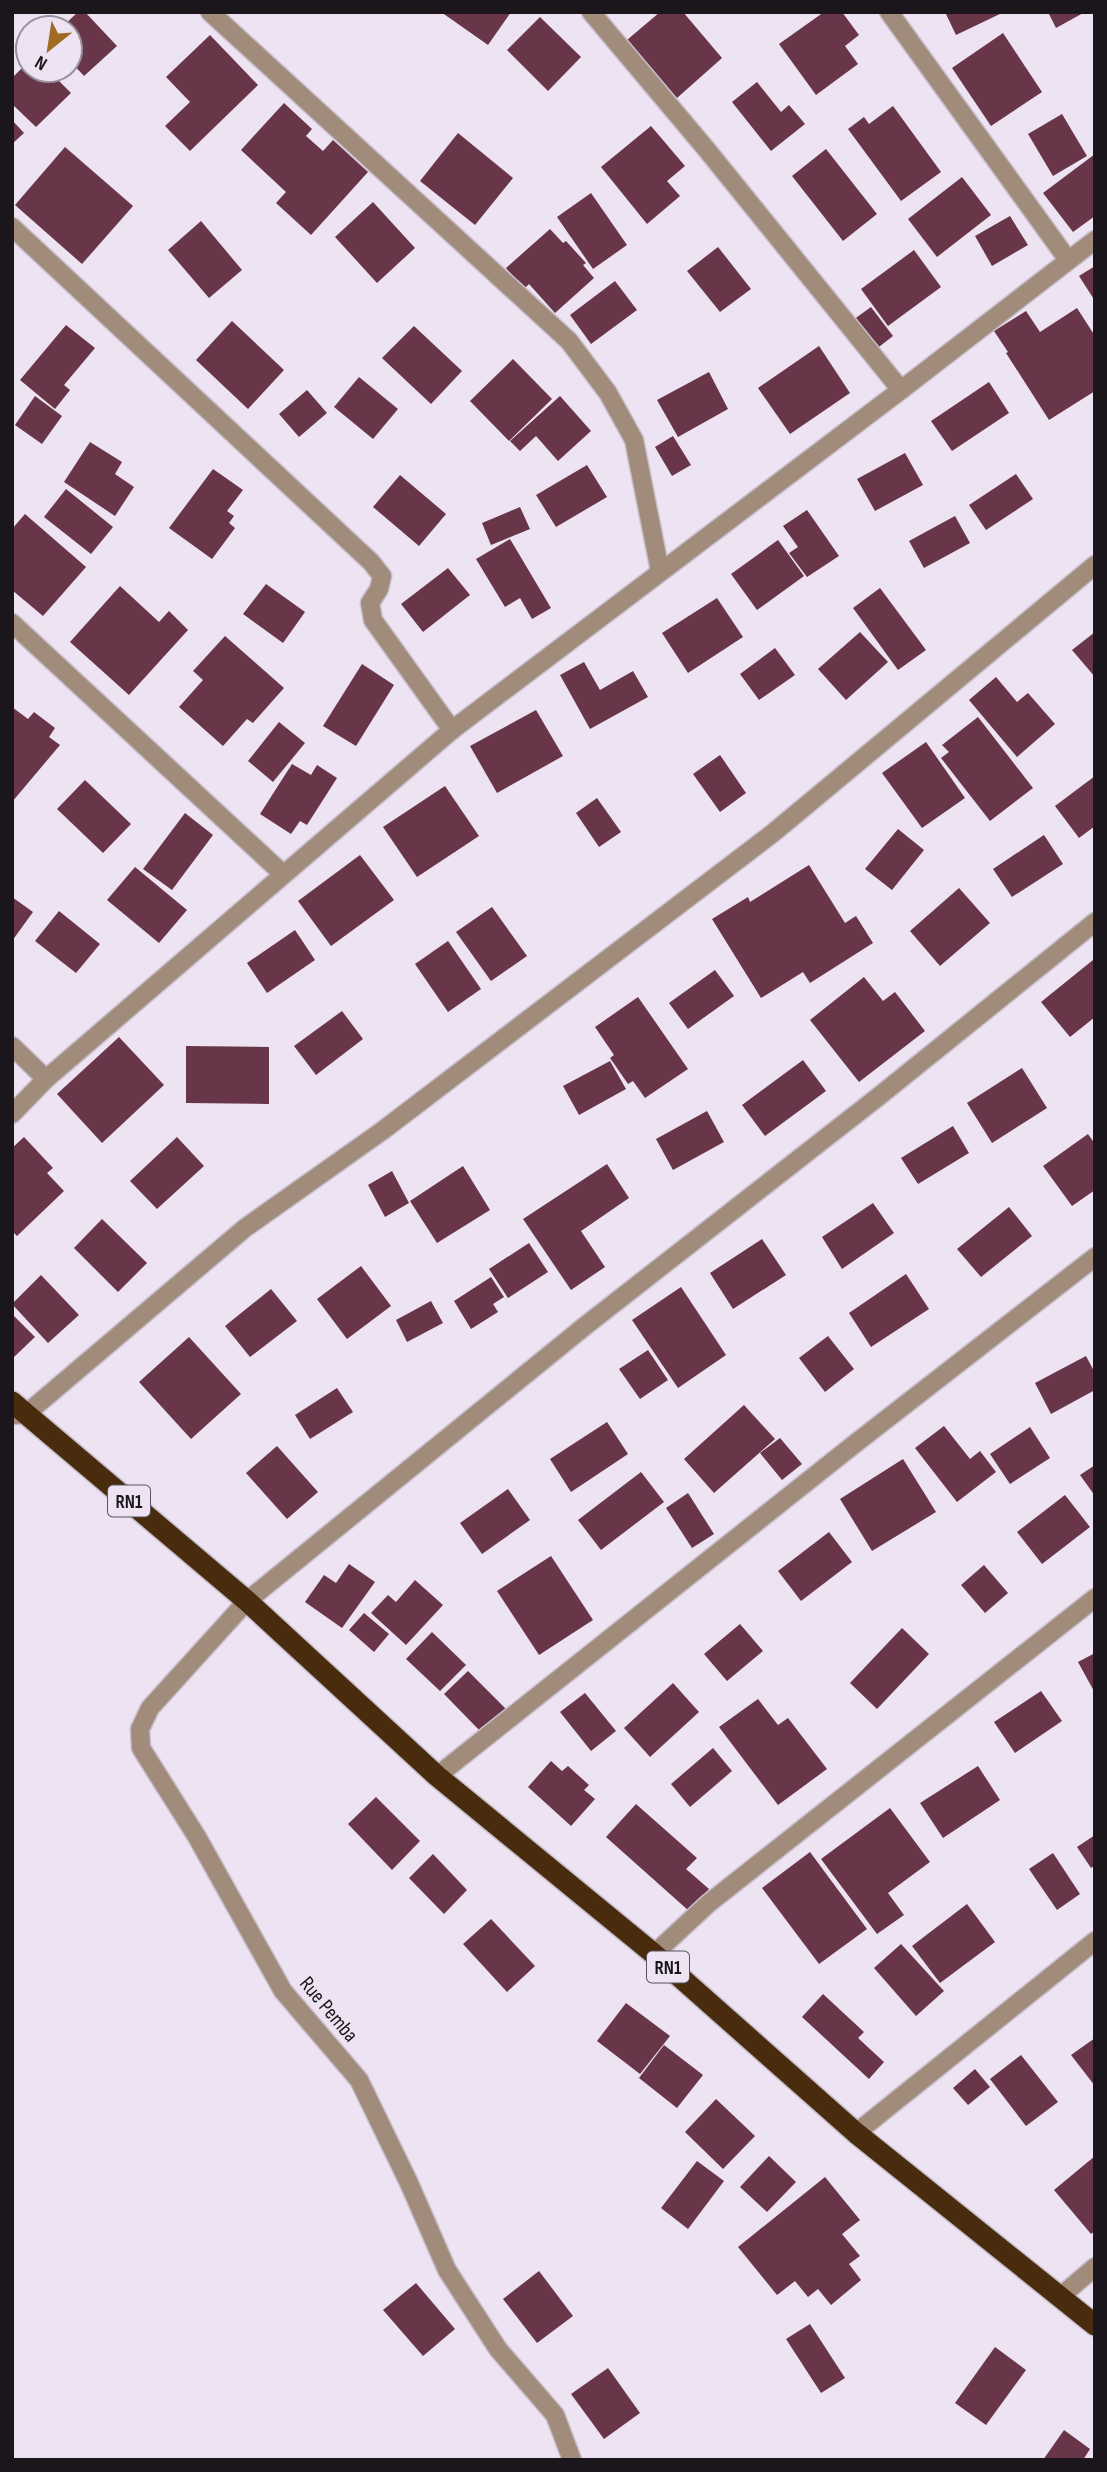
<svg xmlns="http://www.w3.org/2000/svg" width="1107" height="2472" font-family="'Sofia Sans Condensed',sans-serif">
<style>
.building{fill:#693548}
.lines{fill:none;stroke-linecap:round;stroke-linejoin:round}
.minor-casing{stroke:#c7becc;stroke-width:21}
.highway-casing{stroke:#c7becc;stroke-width:24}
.minor{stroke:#a18c7b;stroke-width:18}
.highway{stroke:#492b0d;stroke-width:21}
.labels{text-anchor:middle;stroke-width:7;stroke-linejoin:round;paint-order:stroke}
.shield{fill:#ede3f3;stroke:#59545c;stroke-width:2}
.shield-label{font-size:19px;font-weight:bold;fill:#1a161c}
.street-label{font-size:21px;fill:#1a161c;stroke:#ede3f3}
</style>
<rect width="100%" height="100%" fill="#ede3f3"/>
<!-- building -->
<g class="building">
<path d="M78 12H85L117 46 84 76 70 61V28H61Z"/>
<path d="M441 12H511L488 45Z"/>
<path d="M660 12H683L722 58 677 98 627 40Z"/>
<path d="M824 12H842L859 35 845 46 858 64 816 95 779 44Z"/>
<path d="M945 12H1004L956 35Z"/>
<path d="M1048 12H1085L1056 28Z"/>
<path d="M540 17 581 57 548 91 507 50Z"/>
<path d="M1003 33 1042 92 991 126 952 68Z"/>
<path d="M210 35 258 85 190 151 165 126 190 102 166 77Z"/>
<path d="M28 62V70H48L71 93 36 127 12 104V78Z"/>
<path d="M757 82 781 112 789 105 805 124 771 151 732 102Z"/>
<path d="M284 103 312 129 306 136 323 151 333 140 368 172 311 235 276 203 286 192 241 150Z"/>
<path d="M893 106 941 172 901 201 848 129 864 117 869 124Z"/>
<path d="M1062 114 1087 156 1053 176 1028 134Z"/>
<path d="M12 120 24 133 12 144Z"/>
<path d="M651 126 685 166 667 181 680 196 647 224 601 167Z"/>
<path d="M458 133 513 178 475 225 420 181Z"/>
<path d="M65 147 133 206 82 264 15 205Z"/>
<path d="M826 149 877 214 843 241 792 176Z"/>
<path d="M1095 154V216L1073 232 1043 193Z"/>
<path d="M962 177 991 215 937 257 908 219Z"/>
<path d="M591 193 627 245 593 269 557 217Z"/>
<path d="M373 202 415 248 377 283 335 237Z"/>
<path d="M1010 216 1028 245 992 266 975 236Z"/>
<path d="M201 221 242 270 209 298 168 250Z"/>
<path d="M550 229 563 243 566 241 586 263 583 265 594 278 555 313 529 284 524 289 506 268Z"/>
<path d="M718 247 751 289 720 312 687 271Z"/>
<path d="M914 250 941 287 888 326 861 289Z"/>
<path d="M1095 266V301L1079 276Z"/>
<path d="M615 281 637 310 591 344 570 315Z"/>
<path d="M871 307 893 336 875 350 853 320Z"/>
<path d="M1077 308 1095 336V391L1049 420 1006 353 1008 352 994 331 1026 311 1040 332Z"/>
<path d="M232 321 284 370 248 409 196 360Z"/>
<path d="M66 325 95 348 64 385 70 390 55 409 20 380Z"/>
<path d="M414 326 462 371 431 404 382 358Z"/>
<path d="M819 346 850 393 790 434 758 388Z"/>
<path d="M513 359 552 399 509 441 470 401Z"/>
<path d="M709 372 728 409 678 437 657 400Z"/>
<path d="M359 377 398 409 373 439 334 407Z"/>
<path d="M989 382 1009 413 952 451 931 421Z"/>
<path d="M307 390 327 413 299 437 279 414Z"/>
<path d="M35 396 62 416 42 444 15 425Z"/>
<path d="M560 396 591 431 558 461 536 436 520 451 510 441Z"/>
<path d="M673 436 691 465 672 476 655 447Z"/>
<path d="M90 442 122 462 115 474 134 487 115 516 64 482Z"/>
<path d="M905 453 923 485 875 511 857 479Z"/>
<path d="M587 465 607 497 556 527 536 495Z"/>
<path d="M213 469 243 490 227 511 234 516 229 523 235 528 212 559 169 528Z"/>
<path d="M1016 474 1033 499 986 530 969 505Z"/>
<path d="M400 475 446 514 419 546 373 507Z"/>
<path d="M66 489 113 527 91 554 44 517Z"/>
<path d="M520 507 530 529 491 545 482 523Z"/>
<path d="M807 510 839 556 807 577 789 553 798 547 783 526Z"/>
<path d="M25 514 86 567 43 616 12 590V529Z"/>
<path d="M955 516 970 543 924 568 909 541Z"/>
<path d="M510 539 551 608 532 619 520 598 505 607 476 559Z"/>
<path d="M778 540 804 576 757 610 731 574Z"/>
<path d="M448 568 470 595 423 632 401 604Z"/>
<path d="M266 584 305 612 283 643 243 614Z"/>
<path d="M120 586 159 622 169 611 188 630 129 695 70 642Z"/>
<path d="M880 588 926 650 898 670 853 608Z"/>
<path d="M717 598 743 637 688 673 662 633Z"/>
<path d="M860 632 888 662 846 700 818 669Z"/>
<path d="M1095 632V677L1072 650Z"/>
<path d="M225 636 284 688 253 723 247 719 223 746 179 707 203 680 193 671Z"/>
<path d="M775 648 795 675 759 700 740 674Z"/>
<path d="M584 662 600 690 633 671 648 697 590 729 560 675Z"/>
<path d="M362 664 394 685 356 746 323 726Z"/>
<path d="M996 677 1017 702 1028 693 1055 724 1017 757 969 700Z"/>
<path d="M12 707 28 719 34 712 55 728 49 737 60 745 12 802Z"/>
<path d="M536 710 563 756 497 793 470 746Z"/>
<path d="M978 717 1033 788 990 821 941 758 949 752 942 745Z"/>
<path d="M279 722 305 743 273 782 248 761Z"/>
<path d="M926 742 965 798 922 828 882 773Z"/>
<path d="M720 755 746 793 720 812 693 774Z"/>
<path d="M292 764 311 775 317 765 337 778 307 825 300 821 291 834 260 814Z"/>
<path d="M1095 776V826L1079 838 1055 806Z"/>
<path d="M85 780 131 824 103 853 57 809Z"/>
<path d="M445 786 479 836 417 877 383 827Z"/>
<path d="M597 798 621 832 599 847 576 813Z"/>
<path d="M185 813 213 835 172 890 143 869Z"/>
<path d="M898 829 924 850 892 890 865 869Z"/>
<path d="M1044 835 1063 864 1012 897 993 869Z"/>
<path d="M360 855 394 900 331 946 298 901Z"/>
<path d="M809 865 845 923 856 916 873 943 810 983 803 972 761 998 712 919 748 897 750 902Z"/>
<path d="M135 867 187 910 159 943 107 900Z"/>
<path d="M959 888 990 923 940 966 910 931Z"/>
<path d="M12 897 33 912 12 941Z"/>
<path d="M492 907 527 956 491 981 456 932Z"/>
<path d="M59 911 100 944 76 973 35 941Z"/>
<path d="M295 930 315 960 267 993 247 963Z"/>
<path d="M448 941 481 989 448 1012 415 964Z"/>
<path d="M1093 960 1095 1017 1070 1037 1041 1002Z"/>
<path d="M715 970 734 996 688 1029 669 1003Z"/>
<path d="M864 977 883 1001 895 992 925 1031 859 1082 810 1020Z"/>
<path d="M638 997 688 1069 645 1098 633 1081 628 1084 610 1058 614 1055 595 1027Z"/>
<path d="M342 1011 363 1039 316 1075 294 1046Z"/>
<path d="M119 1037 164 1085 102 1143 57 1094Z"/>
<path d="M186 1046 269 1047V1104L186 1103Z"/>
<path d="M803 1060 826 1091 765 1136 742 1105Z"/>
<path d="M610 1061 626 1089 579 1115 563 1086Z"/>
<path d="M1022 1068 1047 1108 992 1143 967 1103Z"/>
<path d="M707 1111 724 1142 673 1170 656 1139Z"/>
<path d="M953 1126 969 1153 918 1184 901 1158Z"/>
<path d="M1088 1134 1095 1144V1190L1072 1206 1043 1166Z"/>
<path d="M24 1137 53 1168 47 1173 64 1191 17 1236 12 1231V1148Z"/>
<path d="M177 1137 204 1166 157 1209 130 1181Z"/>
<path d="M607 1164 629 1198 581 1231 605 1267 571 1290 523 1219Z"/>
<path d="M463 1166 490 1210 437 1243 410 1201Z"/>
<path d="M392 1171 409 1203 385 1217 368 1185Z"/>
<path d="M873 1203 894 1233 842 1269 822 1237Z"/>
<path d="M1009 1207 1032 1236 981 1277 957 1249Z"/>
<path d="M102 1219 147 1263 118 1292 74 1248Z"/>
<path d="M762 1239 786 1275 733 1309 710 1273Z"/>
<path d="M529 1243 548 1272 508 1298 489 1269Z"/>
<path d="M361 1266 391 1306 347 1339 317 1299Z"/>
<path d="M906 1274 929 1309 871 1347 849 1313Z"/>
<path d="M41 1275 79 1315 48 1343 12 1304Z"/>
<path d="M491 1277 504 1297 493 1304 498 1312 471 1329 454 1301Z"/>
<path d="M681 1287 726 1355 678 1388 632 1320Z"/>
<path d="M271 1289 297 1321 250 1357 225 1326Z"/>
<path d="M431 1301 443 1323 407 1342 396 1320Z"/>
<path d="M12 1314 35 1337 14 1357 12 1355Z"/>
<path d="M828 1336 854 1369 825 1392 799 1358Z"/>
<path d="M189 1337 241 1394 191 1439 139 1382Z"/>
<path d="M648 1350 668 1380 640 1399 619 1369Z"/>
<path d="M1086 1356 1095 1373V1390L1051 1414 1035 1383Z"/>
<path d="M337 1388 353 1412 310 1439 295 1415Z"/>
<path d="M744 1405 775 1439 714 1493 684 1459Z"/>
<path d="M607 1422 628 1454 571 1492 550 1459Z"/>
<path d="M944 1426 970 1459 980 1451 996 1472 957 1502 915 1448Z"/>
<path d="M1030 1427 1050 1458 1010 1484 990 1454Z"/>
<path d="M780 1438 802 1464 782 1480 760 1453Z"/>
<path d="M277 1446 318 1492 287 1519 246 1473Z"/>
<path d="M903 1459 936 1512 872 1551 840 1499Z"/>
<path d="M1095 1465V1496L1080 1475Z"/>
<path d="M641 1472 664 1502 601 1550 578 1520Z"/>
<path d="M508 1489 530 1520 482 1554 460 1523Z"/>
<path d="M688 1493 714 1534 692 1548 666 1508Z"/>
<path d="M1065 1495 1090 1527 1042 1564 1017 1532Z"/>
<path d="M829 1532 852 1562 801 1601 778 1571Z"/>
<path d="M551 1556 593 1620 539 1655 497 1591Z"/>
<path d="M349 1564 375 1582 342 1628 305 1602 324 1575 336 1583Z"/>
<path d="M984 1565 1008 1593 985 1613 961 1585Z"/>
<path d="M415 1580 443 1605 406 1645 371 1613 388 1595 396 1602Z"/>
<path d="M364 1613 389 1634 374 1652 349 1630Z"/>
<path d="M740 1624 763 1651 727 1681 704 1654Z"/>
<path d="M902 1628 929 1654 877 1709 850 1683Z"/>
<path d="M432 1632 466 1665 440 1691 406 1659Z"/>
<path d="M1095 1653V1693L1078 1662Z"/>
<path d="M468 1671 506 1709 481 1732 444 1694Z"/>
<path d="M673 1683 699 1712 650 1757 624 1728Z"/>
<path d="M1041 1691 1062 1721 1015 1753 994 1722Z"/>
<path d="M585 1693 616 1731 591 1751 560 1712Z"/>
<path d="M758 1699 778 1725 788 1718 827 1769 778 1805 719 1727Z"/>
<path d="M713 1748 732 1771 690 1807 671 1784Z"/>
<path d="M551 1761 562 1771 568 1766 589 1785 584 1790 595 1799 571 1826 528 1787Z"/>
<path d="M978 1766 1000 1800 943 1838 920 1803Z"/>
<path d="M376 1797 420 1841 392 1870 348 1824Z"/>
<path d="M636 1804 697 1858 686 1869 709 1889 689 1911 606 1837Z"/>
<path d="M890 1808 930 1862 888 1893 904 1915 877 1934 821 1859Z"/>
<path d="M1095 1835V1865L1091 1868 1077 1847Z"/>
<path d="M810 1852 867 1929 819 1964 762 1888Z"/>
<path d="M1053 1853 1080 1894 1057 1910 1029 1869Z"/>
<path d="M433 1854 467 1890 444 1914 409 1878Z"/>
<path d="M967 1904 995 1942 940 1983 912 1946Z"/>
<path d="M491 1919 535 1966 507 1992 463 1944Z"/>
<path d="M901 1944 944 1991 916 2016 874 1968Z"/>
<path d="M823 1994 864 2032 858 2038 884 2062 869 2079 802 2017Z"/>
<path d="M626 2003 670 2036 640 2074 597 2041Z"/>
<path d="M1095 2038V2086L1071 2055Z"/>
<path d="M664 2045 703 2075 677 2108 639 2078Z"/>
<path d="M1021 2055 1058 2102 1026 2126 990 2079Z"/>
<path d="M975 2069 990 2087 968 2105 953 2088Z"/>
<path d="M716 2099 755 2136 723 2169 685 2132Z"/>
<path d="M769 2156 796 2182 767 2212 740 2187Z"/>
<path d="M1095 2156V2231L1091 2234 1054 2190Z"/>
<path d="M697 2161 724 2181 688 2229 661 2208Z"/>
<path d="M825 2177 860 2220 842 2234 860 2256 849 2264 861 2280 831 2305 818 2289 808 2297 795 2281 777 2295 738 2247Z"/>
<path d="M539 2271 573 2316 537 2343 503 2299Z"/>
<path d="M416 2283 455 2329 423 2356 383 2310Z"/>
<path d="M810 2324 845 2378 821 2393 786 2339Z"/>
<path d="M995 2347 1026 2370 986 2425 955 2403Z"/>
<path d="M608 2368 640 2413 604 2439 571 2394Z"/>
<path d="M1064 2430 1090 2449 1083 2460H1043Z"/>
</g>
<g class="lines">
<defs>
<g id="minor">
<path d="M210 12 569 341 608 393 634 440 660 571"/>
<path d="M591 12 707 150 901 390"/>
<path d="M889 12 1068 260"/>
<path d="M12 227 371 562 382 576 379 589 370 603 373 620 452 730"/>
<path d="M12 623 283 874"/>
<path d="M12 1046 46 1079"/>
<path d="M12 1114 46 1079 452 730 901 390 1095 240"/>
<path d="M13 1415 26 1414 245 1228 382 1131 773 833 1095 565"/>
<path d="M437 1776 852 1446 1095 1257"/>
<path d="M654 1954 709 1903 1095 1598"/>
<path d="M856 2133 1095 1941"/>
<path d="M1061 2296 1095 2267"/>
<path d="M572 2460 555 2415 498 2349 447 2270 409 2183 359 2080 283 1991 197 1837 141 1748 140 1729 150 1708 247 1601 585 1326 878 1097 1095 922"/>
</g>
<path id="highway" d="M12 1402 247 1601 437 1776 654 1954 856 2133 1095 2325"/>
</defs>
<!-- minor casing -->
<use href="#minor" class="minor-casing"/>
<!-- highway casing -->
<use href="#highway" class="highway-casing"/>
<!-- minor -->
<use href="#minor" class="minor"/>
<!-- highway -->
<use href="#highway" class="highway"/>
</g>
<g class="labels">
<!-- shield labels -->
<g class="shield">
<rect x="108" y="1485.5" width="42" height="31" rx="5"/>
<rect x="647" y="1951.5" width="42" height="31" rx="5"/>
</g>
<g class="shield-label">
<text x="129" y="1508">RN1</text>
<text x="668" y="1974">RN1</text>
</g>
<!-- street labels -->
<g class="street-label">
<text transform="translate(329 2009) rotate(50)" y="7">Rue Pemba</text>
</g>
</g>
<!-- border -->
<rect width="1107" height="2472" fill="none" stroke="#1a161c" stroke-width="28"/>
<!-- north arrow -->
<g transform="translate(49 49) rotate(210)"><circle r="33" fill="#ede3f3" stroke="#99919d" stroke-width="2"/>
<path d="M0-5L12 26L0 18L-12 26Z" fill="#a06c24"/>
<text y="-10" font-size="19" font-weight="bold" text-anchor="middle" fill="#1a161c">N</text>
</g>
</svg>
